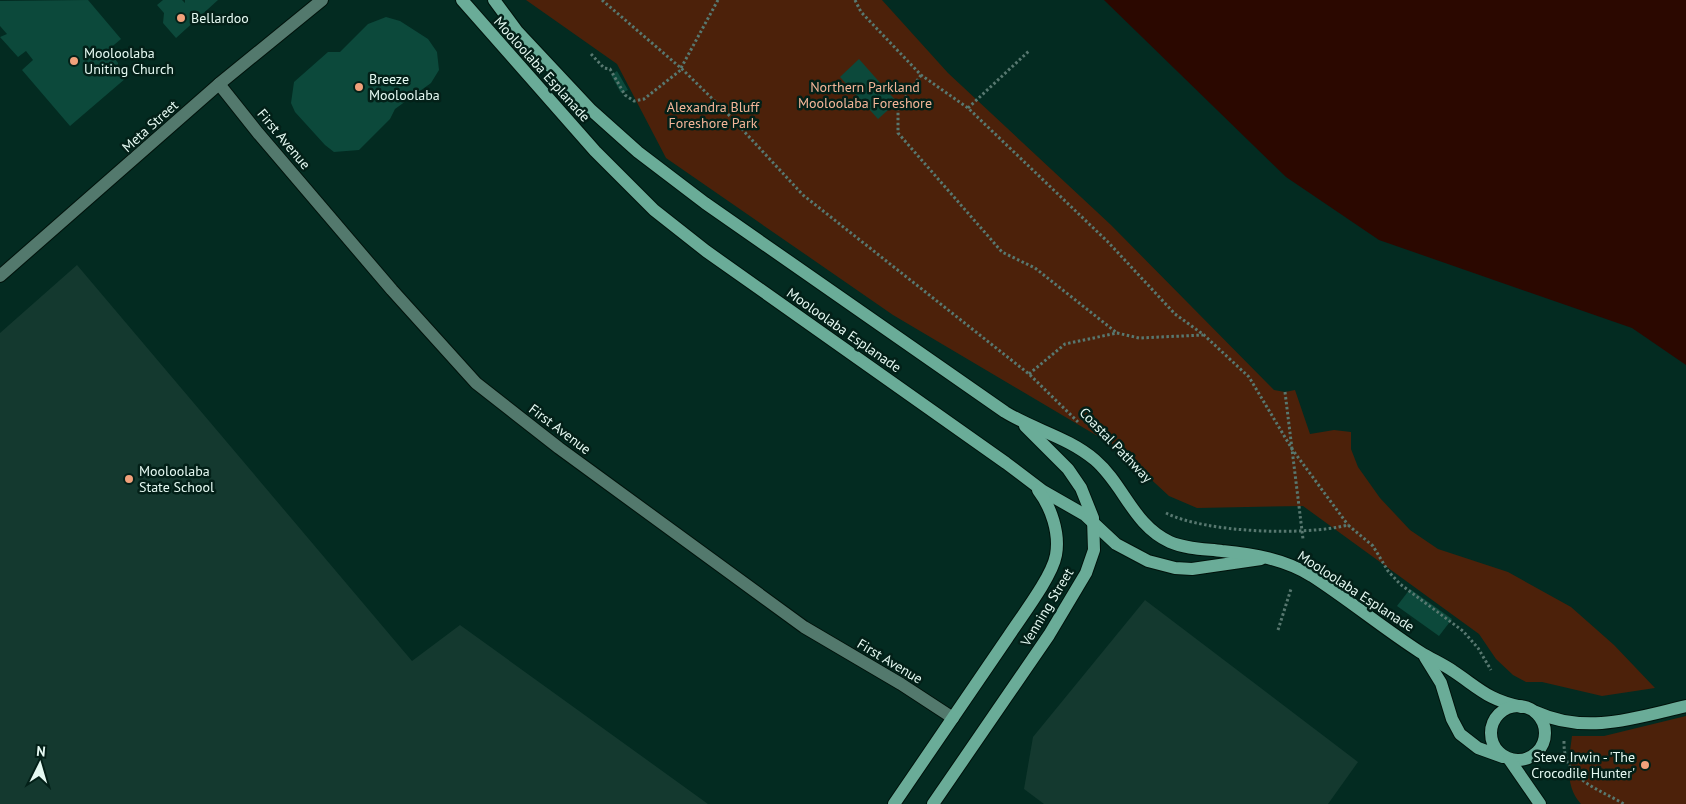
<svg xmlns="http://www.w3.org/2000/svg" width="1686" height="804" viewBox="0 0 1686 804" font-family="'PT Sans',sans-serif">
<style>
.built{fill:#14392f}
.green{fill:#4c210a}
.water{fill:#2b0800}
.building{fill:#0c493b}
.lines{fill:none;stroke-linecap:round;stroke-linejoin:round}
.minor-casing{stroke:#00120b;stroke-width:14}
.major-casing{stroke:#00120b;stroke-width:14}
.path{stroke:#587870;stroke-width:3;stroke-dasharray:2.5 2.5;stroke-linecap:butt}
.minor{stroke:#53796d;stroke-width:12}
.major{stroke:#6aac98;stroke-width:12}
.poi-dot{fill:#f1a17b;stroke:#032018;stroke-width:2}
.labels{text-anchor:middle;dominant-baseline:central;stroke-width:5;stroke-linejoin:round;paint-order:stroke}
.poi-label{font-size:14px;fill:#e5f9f2;stroke:#032018;text-anchor:start}
.street-label{font-size:14px;fill:#e5f9f2;stroke:#032018}
.park-label{font-size:14px;fill:#f3b598;stroke:#032018}
</style>
<rect width="100%" height="100%" fill="#032b21"/>
<!-- built -->
<g class="built">
<polygon points="77,265 412,661 460,625 708,804 0,804 0,333"/>
<polygon points="1145,600 1358,762 1328,804 1044,804 1024,789 1033,737"/>
</g>
<!-- green -->
<g class="green">
<polygon points="526,0 882,0 948,73 1111,225 1274,390 1285,392 1295,390 1310,434 1334,430 1351,432 1351,449 1358,467 1380,498 1410,530 1438,549 1508,572 1571,607 1614,645 1655,688 1602,696 1542,682 1526,682 1513,675 1496,659 1479,634 1303,506 1197,508 1169,496 1116,447 893,315 666,158 617,64"/>
<path d="M1686 716V804H1581C1564 786 1569 759 1572 736H1604Z"/>
</g>
<!-- water -->
<polygon class="water" points="1104,0 1686,0 1686,365 1632,328 1379,240 1286,177"/>
<!-- building -->
<g class="building">
<polygon points="88,0 121,39 108,50 118,63 118,69 126,78 70,126 22,70 33,60 26,51 18,57 0,37 7,34 0,26 0,1"/>
<polygon points="163,0 182,0 185,3 185,0 218,0 176,38 163,23 164,13 157,5"/>
<polygon points="386,17 400,21 428,39 437,52 439,70 431,83 395,109 390,119 359,150 334,152 325,145 295,112 291,103 294,82 328,52 340,52 368,24"/>
<polygon points="859,59 897,102 878,119 840,77"/>
<polygon points="617,71 628,90 621,93 611,75"/>
<polygon points="1410,589 1452,619 1439,636 1397,606"/>
</g>
<g class="lines">
<!-- minor casing -->
<g class="minor-casing">
<g id="minor">
<polyline points="219,84 258,133 392,290 476,383 559,448 804,627 901,684 953,718"/>
<polyline points="0,276 219,84 322,0"/>
</g>
</g>
<!-- major casing -->
<g class="major-casing">
<g id="major">
<polyline points="462,0 595,151 654,210 706,251 1006,463 1043,491 1085,515 1116,544 1148,561 1175,568 1192,569 1261,559"/>
<path d="M494 0 517 31 591 110 638 152 705 203 1005 412C1034 430 1068 437 1095 460 1124 485 1133 525 1170 542 1186 549 1205 549 1222 551 1254 554 1284 559 1312 576 1349 600 1383 628 1420 652 1431 659 1443 664 1453 671 1480 689 1488 700 1522 707"/>
<polyline points="1425,657 1441,683 1452,719 1460,734 1478,748 1503,757"/>
<circle cx="1518" cy="733" r="27"/>
<path d="M1536 712C1586 735 1635 718 1686 706"/>
<polyline points="1509,759 1540,804"/>
<path d="M894 804C932 748 970 693 1008 637 1021 617 1052 577 1056 555 1060 533 1051 507 1038 490"/>
<polyline points="933,804 1049,635 1086,573 1094,550 1093,518 1081,488 1068,469 1025,426"/>
</g>
</g>
<!-- path -->
<g class="path">
<polyline points="602,0 682,69 727,113 803,195 1029,374 1078,422"/>
<polyline points="855,0 861,12 921,75 968,108 1108,242 1175,314 1204,335 1249,377 1292,449 1348,525"/>
<polyline points="591,54 604,68 610,69 625,95 634,101 644,99 682,69"/>
<polyline points="681,68 718,0"/>
<polyline points="921,75 898,108 898,133 1002,252 1035,268 1117,333"/>
<polyline points="968,108 1030,50"/>
<polyline points="1029,374 1065,344 1117,333 1139,338 1203,335"/>
<polyline points="1285,392 1303,539"/>
<path d="M1166 513C1206 533 1305 536 1348 525L1373 546 1388 571 1400 584 1463 631 1478 648 1491 670"/>
<polyline points="1278,630 1291,589"/>
<path d="M1564 741C1563 779 1595 787 1624 804"/>
</g>
<!-- minor -->
<use href="#minor" class="minor"/>
<!-- major -->
<use href="#major" class="major"/>
</g>
<!-- markers -->
<g class="poi-dot">
<circle cx="181" cy="18" r="5"/>
<circle cx="74" cy="61" r="5"/>
<circle cx="359" cy="87" r="5"/>
<circle cx="129" cy="479" r="5"/>
<circle cx="1645" cy="765" r="5"/>
</g>
<g class="labels">
<!-- poi labels -->
<g class="poi-label">
<text x="191" y="18">Bellardoo</text>
<text x="84" y="53">Mooloolaba<tspan x="84" dy="16">Uniting Church</tspan></text>
<text x="369" y="79">Breeze<tspan x="369" dy="16">Mooloolaba</tspan></text>
<text x="139" y="471">Mooloolaba<tspan x="139" dy="16">State School</tspan></text>
<text x="1635" y="757" text-anchor="end">Steve Irwin - 'The<tspan x="1635" dy="16">Crocodile Hunter'</tspan></text>
</g>
<!-- street labels -->
<g class="street-label">
<text transform="translate(542 69) rotate(48)">Mooloolaba Esplanade</text>
<text transform="translate(150 126) rotate(-42)">Meta Street</text>
<text transform="translate(284 139) rotate(50)">First Avenue</text>
<text transform="translate(844 330) rotate(35)">Mooloolaba Esplanade</text>
<text transform="translate(560 429) rotate(37)">First Avenue</text>
<text transform="translate(1116 445) rotate(46)">Coastal Pathway</text>
<text transform="translate(1356 591) rotate(33)">Mooloolaba Esplanade</text>
<text transform="translate(1047 607) rotate(-59)">Venning Street</text>
<text transform="translate(890 661) rotate(31)">First Avenue</text>
</g>
<!-- park labels -->
<g class="park-label">
<text x="865" y="87">Northern Parkland<tspan x="865" dy="16">Mooloolaba Foreshore</tspan></text>
<text x="713" y="107">Alexandra Bluff<tspan x="713" dy="16">Foreshore Park</tspan></text>
</g>
</g>
<!-- north arrow -->
<g transform="translate(40 764) rotate(5)" stroke="#032018" stroke-width="4" paint-order="stroke">
<path d="M0-4L9 19L0 12L-9 19Z" fill="#e5f9f2"/>
<text y="-8" font-size="14" font-weight="bold" text-anchor="middle" fill="#e5f9f2">N</text>
</g>
</svg>
